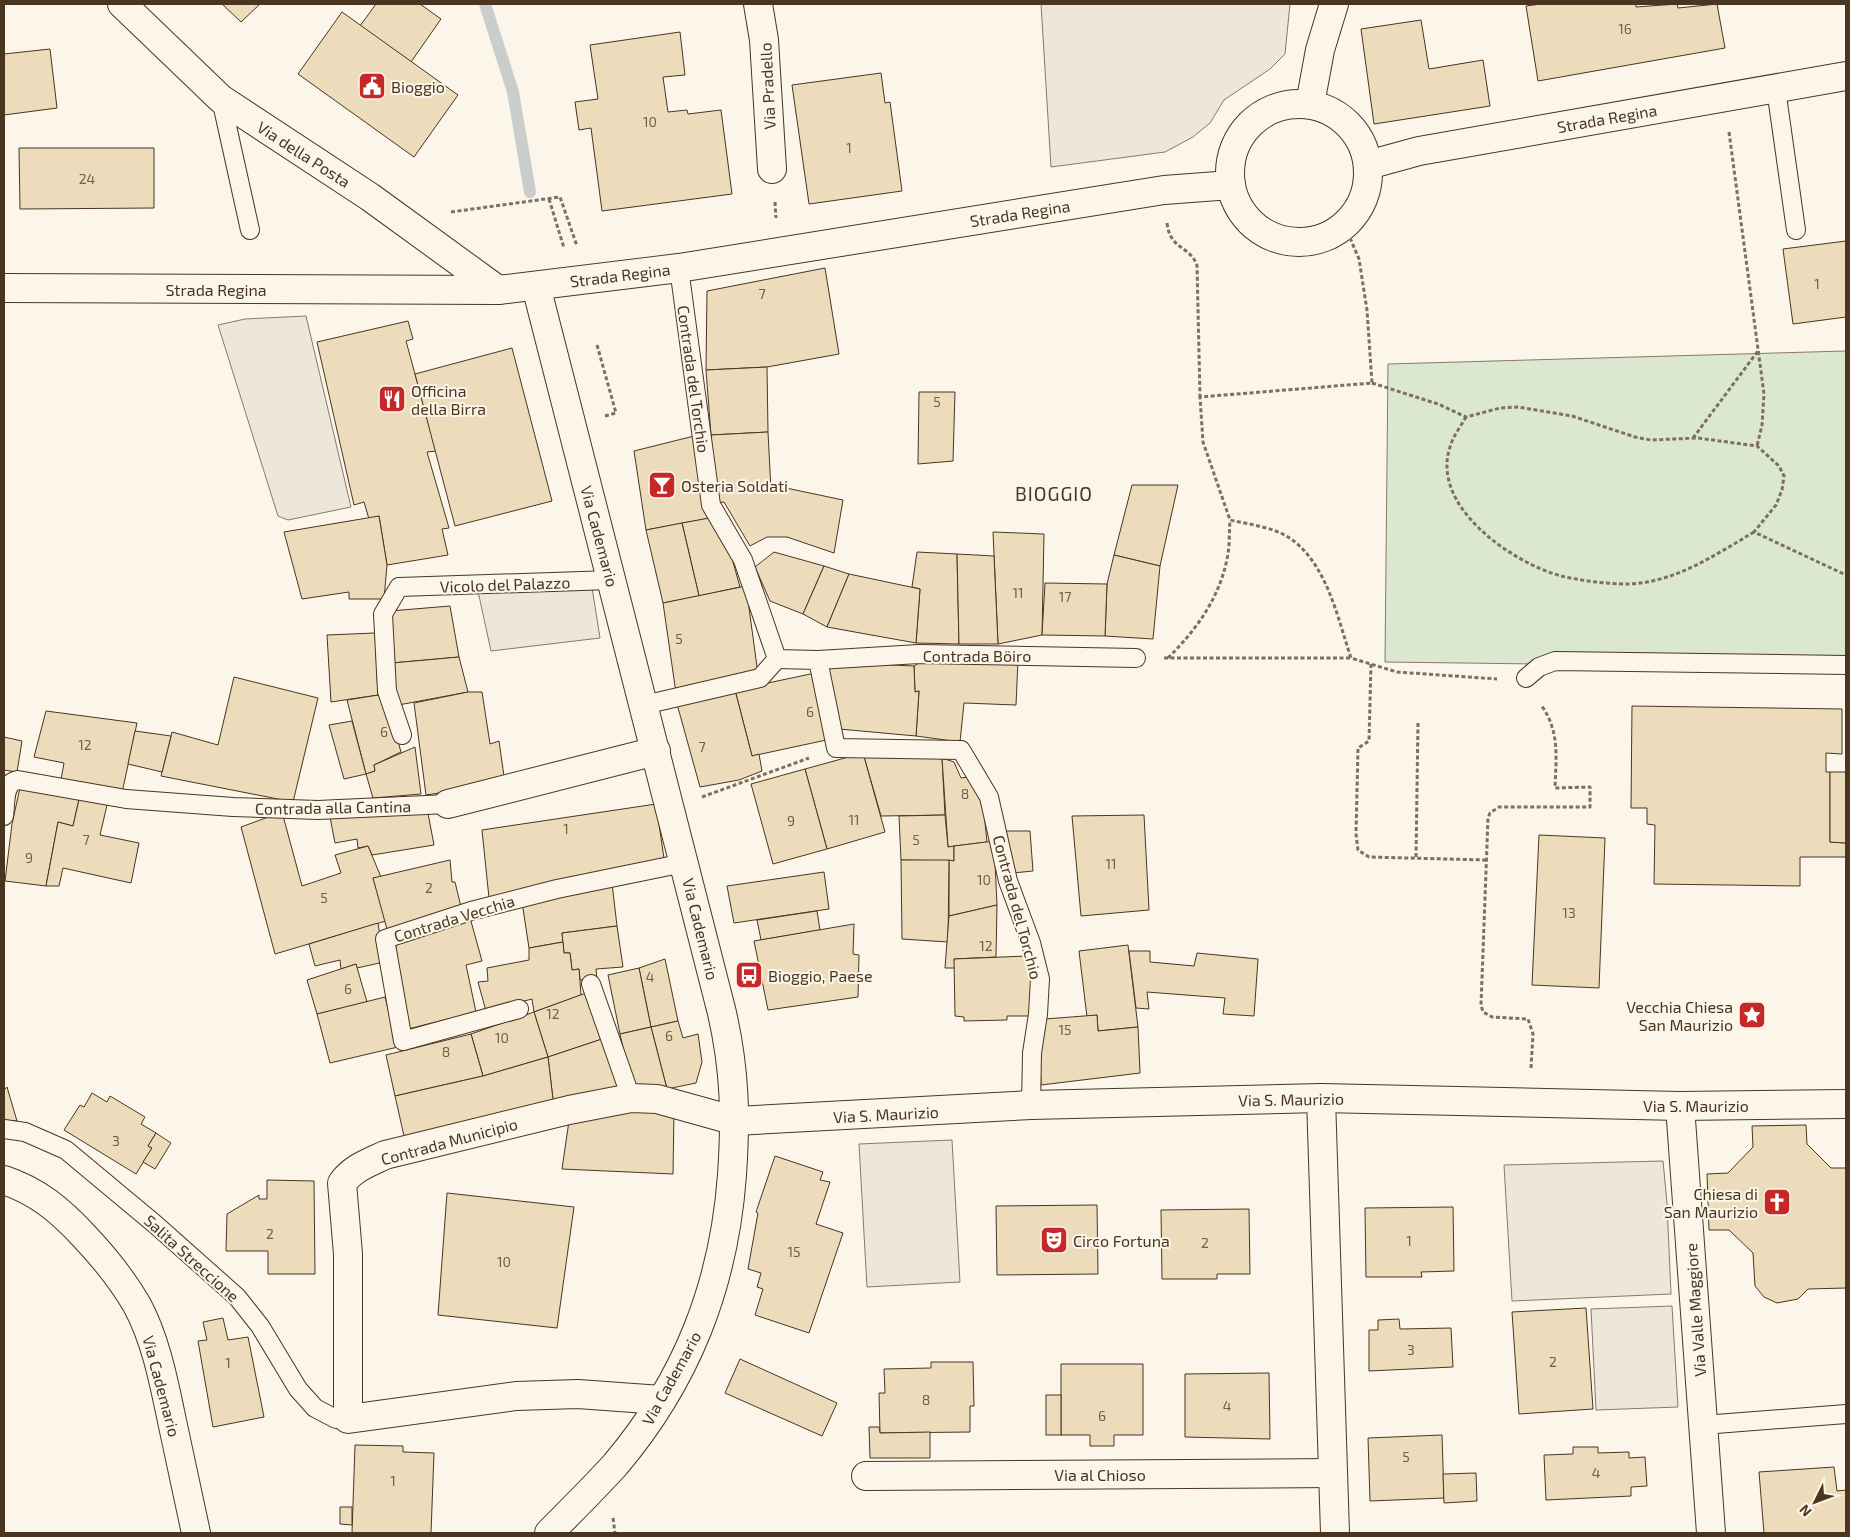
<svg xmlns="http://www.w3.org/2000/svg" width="1850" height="1537" viewBox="0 0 1850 1537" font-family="'Exo 2',sans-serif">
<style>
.green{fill:#dce7d0;stroke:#887966}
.parking{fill:#ede7d9;stroke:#887966}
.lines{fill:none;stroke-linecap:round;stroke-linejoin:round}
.stream{stroke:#c9cecd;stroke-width:12}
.building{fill:#ecdcbc;stroke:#4a3520}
.lane-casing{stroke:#4a3520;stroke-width:20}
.street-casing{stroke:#4a3520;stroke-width:30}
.secondary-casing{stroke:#4a3520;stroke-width:30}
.path{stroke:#7f6f5c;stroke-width:3;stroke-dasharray:4 2.5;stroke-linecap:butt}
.lane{stroke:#fbf6e9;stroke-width:18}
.street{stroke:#fbf6e9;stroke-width:28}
.secondary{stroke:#fbf6e9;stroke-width:28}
.labels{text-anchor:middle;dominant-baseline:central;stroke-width:4;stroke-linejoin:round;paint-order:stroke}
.number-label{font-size:14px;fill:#725f47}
.poi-label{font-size:16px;fill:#4a3520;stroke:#fbf6e9;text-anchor:start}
.street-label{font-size:16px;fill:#4a3520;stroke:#fbf6e9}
.quarter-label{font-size:19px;letter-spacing:1px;fill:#4a3520;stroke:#fbf6e9}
</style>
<rect width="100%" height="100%" fill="#fbf6e9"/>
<!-- green -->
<polygon class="green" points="1846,351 1846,668 1385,662 1388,364"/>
<!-- parking -->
<g class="parking">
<polygon points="1041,4 1290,4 1285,54 1270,69 1224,100 1210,123 1193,137 1165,152 1051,167"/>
<polygon points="306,316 351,507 288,520 278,516 218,325 245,319"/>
<polygon points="590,575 600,638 491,651 476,582"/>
<polygon points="952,1140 960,1282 867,1287 859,1144"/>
<polygon points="1663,1161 1667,1203 1671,1294 1512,1301 1504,1165"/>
<polygon points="1672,1306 1678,1407 1596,1410 1591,1309"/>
</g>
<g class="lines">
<!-- stream -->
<polyline class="stream" points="485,4 513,92 530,192"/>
</g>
<!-- building -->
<g class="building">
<polygon points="222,4 260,4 241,22"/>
<polygon points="376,4 420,4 441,19 411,62 360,26"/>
<polygon points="1541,4 1636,4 1636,7 1677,4 1678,8 1717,4 1725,48 1538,81 1526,6"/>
<polygon points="342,12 458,95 414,157 298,74"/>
<polygon points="1421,20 1429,69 1483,60 1490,106 1374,124 1361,29"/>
<polygon points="680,32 685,75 663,77 668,112 687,110 688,114 721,110 732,194 602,211 591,128 579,130 575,102 598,99 590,45"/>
<polygon points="50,49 57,108 4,115 4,54"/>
<polygon points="881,73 885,103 890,102 902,191 809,204 792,85"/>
<polygon points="19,148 154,148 154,208 20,209"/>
<polygon points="1846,241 1846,317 1793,324 1783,249"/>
<polygon points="825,268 839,354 767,367 706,370 707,291"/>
<polygon points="408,321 413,339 406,341 436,451 427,452 449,528 442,529 448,555 387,565 379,516 369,519 364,502 354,505 317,342"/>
<polygon points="512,348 552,501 455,526 415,374"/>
<polygon points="767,367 768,432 711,435 706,370"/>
<polygon points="919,392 955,392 953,461 918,464"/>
<polygon points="768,432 771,491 786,488 843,500 834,553 787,537 767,537 750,546 724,502 716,503 711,435"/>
<polygon points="694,436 710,518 646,530 634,451"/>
<polygon points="1132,485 1178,485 1160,566 1114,555"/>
<polygon points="379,516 387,565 384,599 349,599 349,592 302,599 284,532"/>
<polygon points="715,517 726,537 740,587 699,596 682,523"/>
<polygon points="682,523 699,596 663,603 646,530"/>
<polygon points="993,532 1044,534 1042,635 998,644"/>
<polygon points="774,552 824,566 803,614 770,601 755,567"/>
<polygon points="917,552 957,554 959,644 916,643 920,589 912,587"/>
<polygon points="957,554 994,556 998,644 959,644"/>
<polygon points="1114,555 1160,566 1153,639 1105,636 1107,584"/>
<polygon points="824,566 849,574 827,627 803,614"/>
<polygon points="849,574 920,589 916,643 827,627"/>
<polygon points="1045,583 1107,584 1105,636 1042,635"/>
<polygon points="746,586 758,674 676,693 663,603"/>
<polygon points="450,606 459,657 392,663 390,611"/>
<polygon points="375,633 378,695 331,702 327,635"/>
<polygon points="459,657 468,692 393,706 392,663"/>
<polygon points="926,659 1018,660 1016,705 964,703 960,742 916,736 919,691 915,692 914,666"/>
<polygon points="827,662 914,666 915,692 919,691 916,736 839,729"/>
<polygon points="815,673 831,739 752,756 735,690"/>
<polygon points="234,677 318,698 293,802 161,776 172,732 218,745"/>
<polygon points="735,690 752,756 759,754 762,771 739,780 700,787 677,704"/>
<polygon points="468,692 482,692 490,744 499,741 505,783 426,795 414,703"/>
<polygon points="385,694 401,752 374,765 375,771 366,774 347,700"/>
<polygon points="1632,706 1842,709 1842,754 1826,753 1826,772 1830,772 1830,842 1846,843 1846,857 1800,857 1800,886 1654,884 1655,825 1647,824 1647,808 1631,808"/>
<polygon points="46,711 137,723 122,793 60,785 64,763 34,757"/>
<polygon points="352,721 366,774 344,779 329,725"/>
<polygon points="135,731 171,736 162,772 128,764"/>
<polygon points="4,737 22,741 17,772 4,770"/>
<polygon points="415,747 421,794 373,798 366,774 375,771 374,765"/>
<polygon points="863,753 942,758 945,815 881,816"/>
<polygon points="863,753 885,832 827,849 805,769"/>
<polygon points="942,758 954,762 961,778 968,777 982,793 987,842 948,847"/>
<polygon points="805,769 827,849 773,864 751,784"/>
<polygon points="1830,772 1846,772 1846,843 1830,842"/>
<polygon points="21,783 80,795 73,826 58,822 46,886 5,881 12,824"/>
<polygon points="80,795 108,801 100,835 139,843 131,883 63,868 59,886 46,886 58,822 73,826"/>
<polygon points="656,804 665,865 489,898 482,830"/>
<polygon points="427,808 434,845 372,855 368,846 358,848 357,839 335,843 330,817"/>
<polygon points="282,812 302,886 341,873 335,855 368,846 381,877 373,878 386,921 275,954 241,827"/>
<polygon points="945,815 948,847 954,846 954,861 901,860 899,816"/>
<polygon points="1144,815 1149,910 1081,916 1072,816"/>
<polygon points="1004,831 1030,831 1033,871 1013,873"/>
<polygon points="1539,835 1605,838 1599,988 1532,985"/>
<polygon points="994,841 997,905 949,916 949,860 954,861 954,846"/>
<polygon points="450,860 452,882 455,882 462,911 388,933 373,878"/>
<polygon points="901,860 949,860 948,942 902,939"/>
<polygon points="824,872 829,909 734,923 727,886"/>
<polygon points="612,883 617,926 562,933 563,942 529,948 522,902"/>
<polygon points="997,905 996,957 954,959 955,968 945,968 949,916"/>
<polygon points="817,911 820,930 761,940 757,920"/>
<polygon points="469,914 482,961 466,965 476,1012 404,1030 395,937"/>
<polygon points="378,923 384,962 357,968 356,964 341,969 340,960 315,966 309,944"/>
<polygon points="854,924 853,954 859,955 858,997 768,1010 754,941"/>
<polygon points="617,926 623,967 596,969 597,979 580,980 579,969 572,970 570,953 564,953 562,933"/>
<polygon points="563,942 564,953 570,953 572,970 579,969 581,995 534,1012 532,999 486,1011 478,982 488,981 487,968 529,960 529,948"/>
<polygon points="1128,945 1138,1027 1098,1031 1097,1015 1087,1017 1079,951"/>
<polygon points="1129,951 1150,951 1150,962 1194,966 1197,953 1258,959 1254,1016 1223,1014 1225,998 1147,992 1149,1009 1136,1008"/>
<polygon points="1027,956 1036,1004 1032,1016 1007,1016 1007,1020 964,1021 964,1017 955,1016 954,959"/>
<polygon points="665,959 678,1021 651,1027 639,968"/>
<polygon points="356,964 367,1002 317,1014 307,980"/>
<polygon points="639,968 651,1027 620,1034 608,975"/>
<polygon points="586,993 602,1039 548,1057 534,1012"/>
<polygon points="385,997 398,1047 330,1063 317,1014"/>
<polygon points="534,1012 548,1057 483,1076 471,1034"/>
<polygon points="1097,1015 1098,1031 1138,1027 1140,1073 1041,1085 1039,1034 1045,1019"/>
<polygon points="678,1021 683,1038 698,1034 702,1062 696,1083 667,1089 651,1027"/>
<polygon points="651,1027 667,1089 632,1088 620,1034"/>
<polygon points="471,1034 483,1076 395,1096 386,1055"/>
<polygon points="602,1039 621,1093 554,1108 548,1057"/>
<polygon points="548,1057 554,1108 404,1136 395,1096 483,1076"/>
<polygon points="7,1087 17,1121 4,1120 4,1090"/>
<polygon points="92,1093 107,1102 110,1096 145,1117 141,1124 156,1133 148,1146 152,1148 136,1174 64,1130 80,1105 84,1107"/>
<polygon points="674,1111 673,1174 562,1169 570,1114"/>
<polygon points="1806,1125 1807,1144 1831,1168 1846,1168 1846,1288 1808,1289 1798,1299 1777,1303 1764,1297 1755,1286 1753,1253 1729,1230 1709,1230 1707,1174 1728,1173 1753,1147 1752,1126"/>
<polygon points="156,1133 171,1143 155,1169 143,1162 152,1148 148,1146"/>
<polygon points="775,1156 823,1172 820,1180 830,1182 816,1224 843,1233 809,1333 755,1315 763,1289 757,1287 761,1273 748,1269 758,1213 756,1212"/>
<polygon points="267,1180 314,1181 315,1274 268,1274 268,1251 226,1251 227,1214 259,1195 259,1199 267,1199"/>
<polygon points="447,1193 574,1207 557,1328 438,1315"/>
<polygon points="1097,1205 1098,1274 997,1275 996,1206"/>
<polygon points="1453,1207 1454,1271 1421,1272 1422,1277 1366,1277 1365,1208"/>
<polygon points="1249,1209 1250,1274 1217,1274 1217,1279 1162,1279 1161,1210"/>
<polygon points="1586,1308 1593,1409 1519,1414 1512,1312"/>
<polygon points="223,1318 228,1340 248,1337 264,1417 213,1427 198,1341 207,1340 203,1322"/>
<polygon points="1399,1319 1400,1329 1451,1328 1453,1367 1369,1371 1369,1330 1378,1330 1378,1320"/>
<polygon points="740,1359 837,1403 822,1436 725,1393"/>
<polygon points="931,1362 973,1362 974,1406 970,1406 970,1432 880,1433 879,1393 885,1393 884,1369 931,1368"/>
<polygon points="1061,1364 1143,1364 1143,1435 1114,1435 1114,1446 1090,1446 1090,1435 1061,1435"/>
<polygon points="1269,1373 1270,1439 1185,1437 1185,1374"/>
<rect x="1046" y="1395" width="15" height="40"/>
<polygon points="869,1427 879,1427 880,1433 930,1432 930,1458 870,1458"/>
<polygon points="1442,1435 1444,1498 1370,1501 1368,1438"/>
<polygon points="355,1445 403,1446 403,1452 434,1453 431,1533 352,1533"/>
<polygon points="1573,1447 1598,1447 1598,1453 1629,1452 1629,1458 1645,1457 1647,1486 1631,1487 1631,1496 1546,1500 1544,1455 1573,1454"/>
<polygon points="1834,1467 1837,1491 1846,1490 1846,1533 1764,1533 1759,1472"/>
<polygon points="1476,1473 1477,1501 1444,1503 1443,1474"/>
<polygon points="340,1507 352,1507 352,1525 340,1524"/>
</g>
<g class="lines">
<!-- lane casing -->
<g class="lane-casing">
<g id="lane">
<polyline points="1776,89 1796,230"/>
<polyline points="221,99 250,230"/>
<polyline points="679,268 711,505 743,560 777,659 818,660 836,748 961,750 989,797 1008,881 1031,943 1040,979 1038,1014 1032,1053 1031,1105"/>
<polyline points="818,660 919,654 1136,658"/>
<polyline points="1526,678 1539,667 1555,661 1846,665"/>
<polyline points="644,705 760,678 777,659"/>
<polyline points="402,735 387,691 383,614 399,587 611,580"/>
<path d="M4 816C6 804 3 782 18 780L126 799 233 807 318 810 448 804"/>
<polyline points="591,984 631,1098"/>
<polyline points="519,1009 403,1041 385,939 471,911 557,889 684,863"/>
<polyline points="4,1129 25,1132 66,1150 156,1225 237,1297 260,1326 298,1389 315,1408 336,1419 348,1419"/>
<polyline points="1703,1425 1846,1414"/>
</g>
</g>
<!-- street casing -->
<g class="street-casing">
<g id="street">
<polyline points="122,4 221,99 370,197 498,290"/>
<polyline points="758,4 764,40 772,169"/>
<polyline points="448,804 656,751"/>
<polyline points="1321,1098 1335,1533"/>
<polyline points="1680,1106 1711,1533"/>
<path d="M661 1400 578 1394 516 1396 348 1419V1254L342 1183C353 1168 368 1163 385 1155L569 1110 631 1098 657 1099 736 1121"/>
<polyline points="866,1476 1333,1473"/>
</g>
</g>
<!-- secondary casing -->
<g class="secondary-casing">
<g id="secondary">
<circle cx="1299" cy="173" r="69"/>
<polyline points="1310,104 1320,50 1334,4"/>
<polyline points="1368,165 1419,151 1846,76"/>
<path d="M536 286 722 1013C735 1071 736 1116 732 1175 724 1285 687 1380 615 1465 594 1488 571 1511 549 1533"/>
<polyline points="4,288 498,290 679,268 1164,190 1231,185"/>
<polyline points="736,1121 1031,1105 1321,1098 1680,1106 1846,1104"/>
<path d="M4 1180C37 1191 60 1210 84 1236 103 1256 123 1281 137 1305 156 1340 164 1383 172 1421 180 1459 188 1496 196 1533"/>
</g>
</g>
<!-- path -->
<g class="path">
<polyline points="1729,132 1764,394 1762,425 1757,446"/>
<polyline points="549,199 564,248"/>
<polyline points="775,202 776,218"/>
<polyline points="451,212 560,197 577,246"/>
<path d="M1167 223C1170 250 1189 245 1197 265L1200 397"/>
<path d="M1345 226 1359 259 1367 310 1372 383 1200 397 1203 442 1230 520C1251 525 1277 527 1295 542 1328 569 1338 619 1351 658L1397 672 1497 679"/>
<polyline points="597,345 616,413 605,416"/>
<polyline points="1372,383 1438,404 1466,417 1500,408 1518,407 1572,416 1635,437 1651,440 1698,438 1757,446 1779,466 1784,476 1782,490 1776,505 1754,532 1846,575"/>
<path d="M1466 417C1461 426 1453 436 1450 447 1430 507 1513 563 1561 576 1583 581 1607 584 1629 584 1676 582 1715 555 1754 532"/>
<polyline points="1693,438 1758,351"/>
<polyline points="1164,658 1351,658"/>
<path d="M1168 658C1196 630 1219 599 1227 559 1230 546 1229 533 1230 520"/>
<polyline points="1371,664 1369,741 1358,748 1356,834 1358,850 1369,857 1487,860"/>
<polyline points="702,797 809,758"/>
<polyline points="1416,857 1418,723"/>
<path d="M1531 1068 1533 1034 1528 1019 1492 1017 1483 1012 1481 1005 1488 818 1490 813 1499 807H1590V787L1555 788C1556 757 1560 731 1541 705"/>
<polyline points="613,1518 615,1533"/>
</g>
<!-- lane -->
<use href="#lane" class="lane"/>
<!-- street -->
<use href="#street" class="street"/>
<!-- secondary -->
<use href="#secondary" class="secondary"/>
</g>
<!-- icons -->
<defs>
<g id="civic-square" transform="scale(1.4375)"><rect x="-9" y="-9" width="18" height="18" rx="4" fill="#c62828" stroke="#fbf6e9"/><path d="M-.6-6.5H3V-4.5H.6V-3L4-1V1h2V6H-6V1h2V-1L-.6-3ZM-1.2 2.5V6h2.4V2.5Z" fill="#fff"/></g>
<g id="restaurant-square" transform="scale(1.4375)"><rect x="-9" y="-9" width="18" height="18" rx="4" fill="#c62828" stroke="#fbf6e9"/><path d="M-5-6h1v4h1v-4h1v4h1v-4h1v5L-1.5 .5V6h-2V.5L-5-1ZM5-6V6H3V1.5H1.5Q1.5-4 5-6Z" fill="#fff"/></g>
<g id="bar-square" transform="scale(1.4375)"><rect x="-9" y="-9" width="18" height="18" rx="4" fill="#c62828" stroke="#fbf6e9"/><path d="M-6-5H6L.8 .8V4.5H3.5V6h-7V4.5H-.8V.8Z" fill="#fff"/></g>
<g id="bus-square" transform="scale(1.4375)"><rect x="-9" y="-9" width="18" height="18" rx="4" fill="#c62828" stroke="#fbf6e9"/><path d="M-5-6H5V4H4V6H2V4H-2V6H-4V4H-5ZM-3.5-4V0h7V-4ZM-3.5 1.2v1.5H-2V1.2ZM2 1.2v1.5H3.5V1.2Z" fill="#fff"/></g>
<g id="sight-square" transform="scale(1.4375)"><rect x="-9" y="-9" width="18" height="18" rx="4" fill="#c62828" stroke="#fbf6e9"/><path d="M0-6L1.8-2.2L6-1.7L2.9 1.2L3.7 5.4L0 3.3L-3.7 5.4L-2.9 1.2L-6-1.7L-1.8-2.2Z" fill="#fff"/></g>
<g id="church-square" transform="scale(1.4375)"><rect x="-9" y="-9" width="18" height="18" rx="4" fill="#c62828" stroke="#fbf6e9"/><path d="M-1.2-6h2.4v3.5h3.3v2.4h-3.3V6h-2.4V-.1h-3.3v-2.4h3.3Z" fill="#fff"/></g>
<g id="theatre-square" transform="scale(1.4375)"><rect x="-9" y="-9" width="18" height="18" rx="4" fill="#c62828" stroke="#fbf6e9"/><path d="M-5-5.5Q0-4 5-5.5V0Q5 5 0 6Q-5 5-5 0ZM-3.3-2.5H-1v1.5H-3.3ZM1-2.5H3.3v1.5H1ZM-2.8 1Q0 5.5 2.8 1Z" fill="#fff"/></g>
</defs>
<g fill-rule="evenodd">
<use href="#civic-square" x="372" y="86"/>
<use href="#restaurant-square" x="392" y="399"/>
<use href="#bar-square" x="662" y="485"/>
<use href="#bus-square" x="749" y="975"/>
<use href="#sight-square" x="1752" y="1015"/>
<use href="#church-square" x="1777" y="1202"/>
<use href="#theatre-square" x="1054" y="1240"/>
</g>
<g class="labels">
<!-- number labels -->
<g class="number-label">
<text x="1625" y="28">16</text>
<text x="650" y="121">10</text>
<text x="849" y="147">1</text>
<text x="87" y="178">24</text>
<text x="1817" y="283">1</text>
<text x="762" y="293">7</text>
<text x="937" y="401">5</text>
<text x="1018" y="592">11</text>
<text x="1065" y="596">17</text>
<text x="679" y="638">5</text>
<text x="810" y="711">6</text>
<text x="384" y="731">6</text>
<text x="85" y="744">12</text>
<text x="702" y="746">7</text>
<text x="965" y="793">8</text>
<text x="854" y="819">11</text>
<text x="791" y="820">9</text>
<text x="566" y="828">1</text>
<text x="86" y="839">7</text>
<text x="916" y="839">5</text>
<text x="29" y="857">9</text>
<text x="1111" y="863">11</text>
<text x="984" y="879">10</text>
<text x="429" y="887">2</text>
<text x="324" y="897">5</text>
<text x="1569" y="912">13</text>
<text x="986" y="945">12</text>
<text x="650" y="976">4</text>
<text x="348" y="988">6</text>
<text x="553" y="1013">12</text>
<text x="1065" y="1029">15</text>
<text x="669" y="1035">6</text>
<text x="502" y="1037">10</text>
<text x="446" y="1051">8</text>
<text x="116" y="1140">3</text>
<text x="270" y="1233">2</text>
<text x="1409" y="1240">1</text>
<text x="1205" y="1242">2</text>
<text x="794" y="1251">15</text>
<text x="504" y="1261">10</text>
<text x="1411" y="1349">3</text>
<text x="1553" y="1361">2</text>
<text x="228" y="1362">1</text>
<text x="926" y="1399">8</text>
<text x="1227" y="1405">4</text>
<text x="1102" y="1415">6</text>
<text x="1406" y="1456">5</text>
<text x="1596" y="1472">4</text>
<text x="393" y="1480">1</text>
</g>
<!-- poi labels -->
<g class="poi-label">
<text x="391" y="86">Bioggio</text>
<text x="411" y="390">Officina<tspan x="411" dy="18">della Birra</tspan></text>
<text x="681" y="485">Osteria Soldati</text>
<text x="768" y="975">Bioggio, Paese</text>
<text x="1733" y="1006" text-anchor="end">Vecchia Chiesa<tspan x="1733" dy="18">San Maurizio</tspan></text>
<text x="1758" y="1193" text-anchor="end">Chiesa di<tspan x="1758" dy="18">San Maurizio</tspan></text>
<text x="1073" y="1240">Circo Fortuna</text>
</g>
<!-- street labels -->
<g class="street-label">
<text transform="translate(767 86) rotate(-93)">Via Pradello</text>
<text transform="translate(1607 118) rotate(-10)">Strada Regina</text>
<text transform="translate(304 154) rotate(33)">Via della Posta</text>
<text transform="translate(1020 213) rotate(-9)">Strada Regina</text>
<text transform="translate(620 275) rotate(-7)">Strada Regina</text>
<text x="216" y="289">Strada Regina</text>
<text transform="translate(694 379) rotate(82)">Contrada del Torchio</text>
<text transform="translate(600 536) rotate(75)">Via Cademario</text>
<text transform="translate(505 584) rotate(-2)">Vicolo del Palazzo</text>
<text x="977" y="655">Contrada Böiro</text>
<text transform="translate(333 807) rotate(-1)">Contrada alla Cantina</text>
<text transform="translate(1018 907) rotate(75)">Contrada del Torchio</text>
<text transform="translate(454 918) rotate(-17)">Contrada Vecchia</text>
<text transform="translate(701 929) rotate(76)">Via Cademario</text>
<text transform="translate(1291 1099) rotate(-1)">Via S. Maurizio</text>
<text x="1696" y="1105">Via S. Maurizio</text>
<text transform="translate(886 1114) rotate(-3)">Via S. Maurizio</text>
<text transform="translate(449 1141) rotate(-15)">Contrada Municipio</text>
<text transform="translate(192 1258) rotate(42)">Salita Streccione</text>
<text transform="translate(1695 1310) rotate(-94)">Via Valle Maggiore</text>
<text transform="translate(671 1378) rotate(-61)">Via Cademario</text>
<text transform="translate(162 1386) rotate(75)">Via Cademario</text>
<text x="1100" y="1474">Via al Chioso</text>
</g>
<!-- quarter labels -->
<g class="quarter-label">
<text x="1054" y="493">BIOGGIO</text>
</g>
</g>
<!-- border -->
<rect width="1850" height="1537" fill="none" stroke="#4a3520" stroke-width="10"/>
<!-- north arrow -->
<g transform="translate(1815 1502) rotate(228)" stroke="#fbf6e9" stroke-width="4" paint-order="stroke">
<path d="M0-4L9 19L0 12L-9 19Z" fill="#4a3520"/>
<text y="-8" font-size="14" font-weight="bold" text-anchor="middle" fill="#4a3520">N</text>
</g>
</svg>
